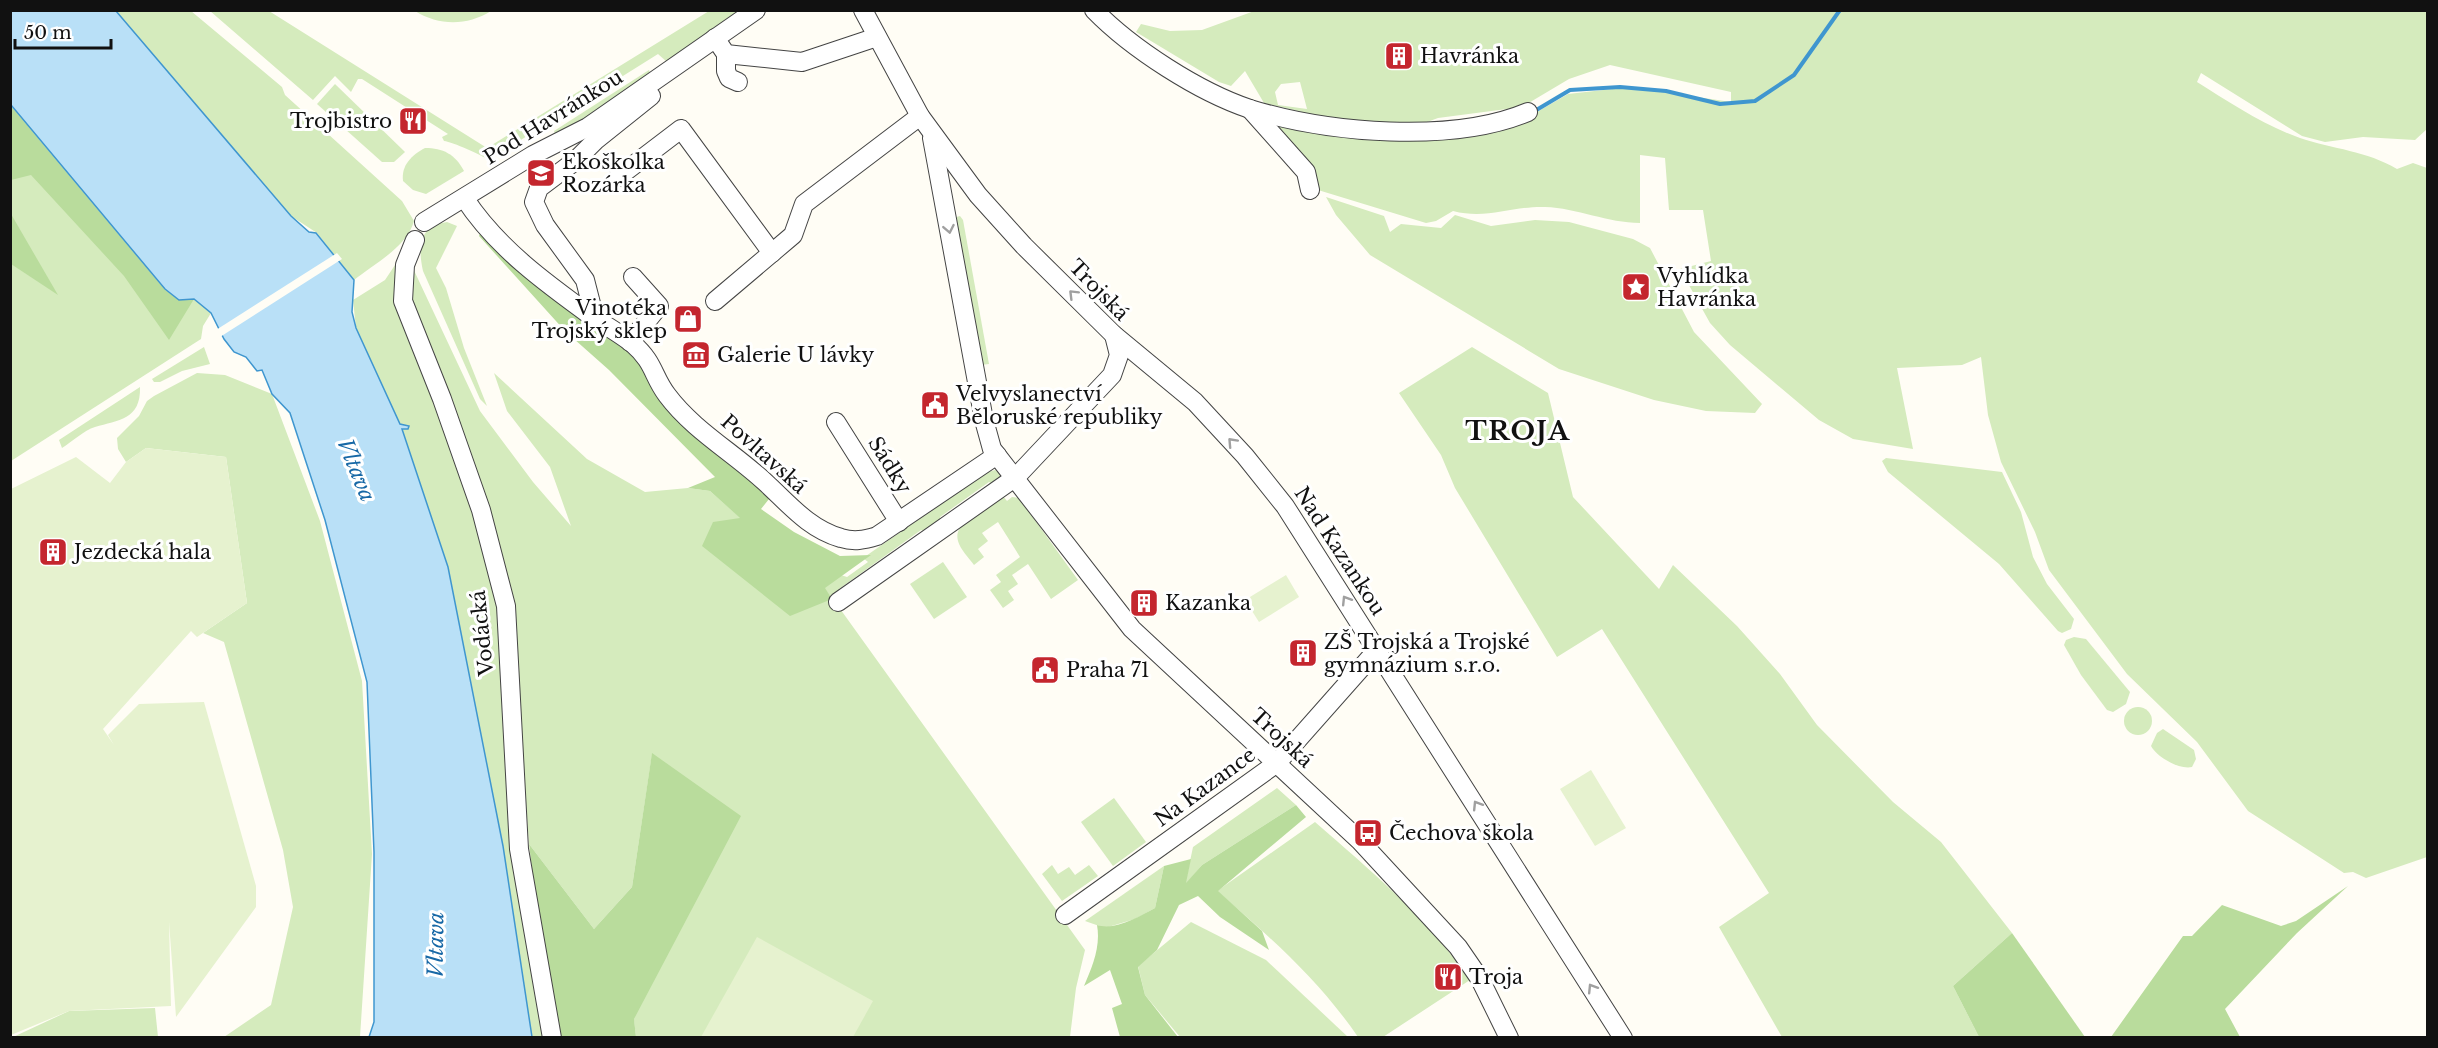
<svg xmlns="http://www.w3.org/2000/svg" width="2438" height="1048" viewBox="0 0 2438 1048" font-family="'Libre Baskerville',serif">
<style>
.green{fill:#d5ebbd;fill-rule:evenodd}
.forest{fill:#b9dc9c}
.pitch{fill:#e6f2cf}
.water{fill:#b9e0f7;stroke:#3f96cf;stroke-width:1.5}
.pier{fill:#fffdf5}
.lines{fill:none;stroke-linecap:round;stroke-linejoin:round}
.stream{stroke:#3f96cf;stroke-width:4}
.minor-casing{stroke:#444;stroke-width:20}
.minor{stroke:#fff;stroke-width:18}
.oneway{stroke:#a0a0a0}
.labels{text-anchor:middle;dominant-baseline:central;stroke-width:6;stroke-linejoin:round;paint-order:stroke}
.poi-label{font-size:20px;fill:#111;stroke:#fff;text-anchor:start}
.street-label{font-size:20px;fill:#111;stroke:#fff}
.water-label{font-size:21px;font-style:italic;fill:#1768a6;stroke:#fff}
.district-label{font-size:26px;font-weight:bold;letter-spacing:1.5px;fill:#111;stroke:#fff}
</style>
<rect width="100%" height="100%" fill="#fffdf5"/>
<!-- green -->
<g class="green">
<path d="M1257 10 2427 11V129L2415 140 2363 137 2325 142 2302 136 2201 73 2197 82C2229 102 2263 125 2300 138 2333 149 2367 151 2397 169L2413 163 2427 168V857L2366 878 2353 872 2344 873 2248 811 2197 742 2127 674 2049 570 2035 532 2001 462 1988 415 1981 357 1962 365 1897 368 1913 449 1853 439 1819 420 1730 345 1710 323 1680 269 1711 261 1703 210H1669L1665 158 1640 155V223C1608 223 1577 208 1545 207 1511 206 1487 220 1453 211L1436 221 1426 223 1318 190 1272 122 1348 138 1443 135 1516 124 1568 94 1630 87 1731 102V92L1610 65 1569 79 1522 107 1438 118 1416 126 1332 119 1264 103 1245 71 1231 86 1219 82 1136 32 1141 24 1170 31 1202 30ZM1300 82 1307 109 1278 105 1275 92 1281 84Z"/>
<path d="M116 11H191L282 87 285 95 402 201 414 221C407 247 374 264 354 280L317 233 291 216Z"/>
<path d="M210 11H269L487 148 709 11H745L667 62 658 54 489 160C481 155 453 142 444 141L442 137 448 134 362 79H358L351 92 335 76 313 100Z"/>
<path d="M415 11H491C467 26 439 26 415 11Z"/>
<polygon points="649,70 651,75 606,108 555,134 554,131"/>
<polygon points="335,84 405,152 394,162 382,162 317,104"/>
<polygon points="10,105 194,299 211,313 203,326 201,339 11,461"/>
<path d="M425 148C443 148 455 154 464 171L426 194 413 190 403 181C401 165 412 155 425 148Z"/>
<polygon points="1326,197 1384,216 1390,232 1401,224 1441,228 1455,215 1491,226 1535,220 1569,222 1633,239 1650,248 1694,332 1762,404 1755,413 1706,411 1654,400 1559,369 1370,255 1336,215"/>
<polygon points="960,216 963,220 989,364 981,365 953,218"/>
<path d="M447 222 457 226 436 268 446 288 464 348 487 406 480 399 423 271C418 248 418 226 447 222Z"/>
<polygon points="402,262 399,285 506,606 519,849 547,1037 532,1037 503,846 448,567 402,429 409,427 400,424 356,328 353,300 385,280 395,265"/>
<polygon points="411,264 480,411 533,482 571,526 550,467 507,411 494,373 587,459 645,492 688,488 710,491 832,599 824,588 841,575 847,577 868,562 863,558 985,473 995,470 1001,472 1002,476 994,485 989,482 940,517 941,522 926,532 921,530 839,589 840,594 833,599 1085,950 1076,988 1070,1037 636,1037 634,1020 652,754 632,887 594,929 529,844 512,610 412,309"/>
<polygon points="204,347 210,364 182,371 160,382 154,382 152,379"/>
<polygon points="1472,347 1548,393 1573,497 1659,589 1673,565 1737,626 1780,674 1817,725 1893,802 1941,842 2012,933 1953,986 1979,1037 1782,1037 1719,927 1769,893 1602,629 1557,657 1455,488 1441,455 1399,393"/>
<polygon points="197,373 225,375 272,394 320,521 362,681 372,854 360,1037 224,1037 271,1005 293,907 283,850 224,642 203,633 247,603 226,457 146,448 126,462 118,449 117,438 139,416 147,401 154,396"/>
<path d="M140 387C141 420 118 420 95 427 84 430 72 442 62 448L59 440Z"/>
<polygon points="1886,458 2002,472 2021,512 2033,557 2047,584 2074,619 2071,629 2062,633 2058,631 1999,564 1888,472 1882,461"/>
<path d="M1003 496 1007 501 1012 497 1019 498 1078 580 1051 599 1028 564 1012 575 1018 584 1008 591 1014 600 1003 608 990 590 1001 582 996 575 1020 557 998 522 982 533 988 541 978 549 984 557 974 565C969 558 960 549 958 541 952 521 990 505 1003 496Z"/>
<polygon points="943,562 967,597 934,619 910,584"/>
<polygon points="2074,637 2086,639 2130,692 2126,704 2113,712 2107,710 2081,675 2064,645 2066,640"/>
<circle cx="2138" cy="721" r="14"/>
<path d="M2163 729 2194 750 2196 759 2192 767C2179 770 2157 757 2151 746L2157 733Z"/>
<polygon points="1277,788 1296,805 1202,865 1185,885 1193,847"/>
<polygon points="1114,798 1146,842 1113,866 1081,822"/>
<path d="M1315 822C1370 870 1429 919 1470 980L1383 1037H1358C1319 980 1269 936 1217 891Z"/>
<polygon points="1052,865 1058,874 1069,867 1075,875 1089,865 1098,876 1062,901 1042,874"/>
<polygon points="1164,866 1155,908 1135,919 1105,928 1085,921"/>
<polygon points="1191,922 1266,960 1348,1037 1180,1037 1145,995 1138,966"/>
<polygon points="155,1008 158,1037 11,1038 69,1011"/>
</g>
<!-- forest -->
<g class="forest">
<polygon points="10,105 165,290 179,300 194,299 169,340 124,276 31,175 11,180"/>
<polygon points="11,214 58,295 11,264"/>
<polygon points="482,228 629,348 773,494 761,509 794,532 840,556 871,555 825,588 832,599 790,616 702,546 713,522 740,518 710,491 688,488 715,477 609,370 565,331 479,236"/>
<polygon points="652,753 741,816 634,1019 636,1037 558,1037 544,970 529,844 594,929 632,887"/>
<path d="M1296 805 1306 817 1218 891 1262 931 1269 950 1220 917 1198 896 1179 905 1157 950 1138 967 1145 995 1178 1037H1120L1112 1008 1122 1004 1110 970 1084 986C1092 967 1101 947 1097 925 1115 931 1138 917 1155 908L1164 866 1191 859 1186 883 1202 865Z"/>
<polygon points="2348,886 2297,933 2225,1009 2240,1037 2111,1037 2183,936 2192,936 2222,905 2281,926 2296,921"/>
<polygon points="2012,933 2085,1037 1979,1037 1953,986"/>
</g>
<!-- pitch -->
<g class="pitch">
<polygon points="146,448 226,457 247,603 197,637 191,631 103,729 114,745 108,735 139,704 204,702 256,886 256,907 176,1017 169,922 171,1006 69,1011 11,1035 11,489 76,457 110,483 126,462"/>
<polygon points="1286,575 1299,597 1259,622 1245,600"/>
<polygon points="1591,770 1626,828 1595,846 1560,789"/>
<polygon points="757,937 873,1001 853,1037 701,1037"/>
</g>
<!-- water -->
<polygon class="water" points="10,11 116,11 291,216 309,232 316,233 354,280 352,312 356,328 400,424 409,426 408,429 402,429 448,567 503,846 532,1037 369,1037 374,1022 374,852 367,682 325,520 290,413 272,394 262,370 257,371 246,357 234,352 224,339 211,313 194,299 179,300 165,289 11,105"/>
<!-- pier -->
<polygon class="pier" points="337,253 342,259 220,337 216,330"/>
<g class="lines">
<!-- stream -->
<polyline class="stream" points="1533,112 1570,90 1620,87 1666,91 1720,104 1755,101 1794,75 1840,10"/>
<!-- minor casing -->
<g class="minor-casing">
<g id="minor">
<polyline points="863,10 920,116 978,195 1024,246 1114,335 1195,402 1245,456 1285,506 1623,1038"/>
<path d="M1094 10C1132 49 1199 92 1250 109 1328 133 1452 144 1528 112"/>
<polyline points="715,38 726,54 802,62 877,37"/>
<polyline points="726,54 726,71 729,78 738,82"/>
<polyline points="1250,109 1306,172 1310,190"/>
<polyline points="932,138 984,420 992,449 1132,629 1360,841 1458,947 1480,979 1509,1038"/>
<polyline points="618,177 681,129 772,253"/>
<path d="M465 199C497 248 547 284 594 318 607 326 620 334 632 343 655 363 652 375 667 395 693 430 734 453 765 482 789 504 809 529 841 538 854 542 864 540 877 536L997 455"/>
<polyline points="424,222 533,155 588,127 756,10"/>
<polyline points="415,240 405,265 403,301 442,399 481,510 506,606 519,849 552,1038"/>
<polyline points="715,301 793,235 804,204 920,116"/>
<polyline points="595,319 585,280 545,225 534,202 539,188 575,161 596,140 651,96"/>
<polyline points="630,342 659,306 633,277"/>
<polyline points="836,422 899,522"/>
<polyline points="838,602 1016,477 1112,375 1119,355 1114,335"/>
<polyline points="1065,915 1277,763 1377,650"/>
</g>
</g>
<!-- minor -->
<use href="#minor" class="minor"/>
</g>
<!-- one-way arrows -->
<defs><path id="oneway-chevron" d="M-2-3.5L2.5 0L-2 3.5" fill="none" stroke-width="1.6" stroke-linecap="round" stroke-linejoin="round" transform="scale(1.5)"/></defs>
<g class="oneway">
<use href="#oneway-chevron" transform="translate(949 229) rotate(79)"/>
<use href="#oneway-chevron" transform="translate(1073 294) rotate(-135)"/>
<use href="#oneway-chevron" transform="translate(1232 442) rotate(-133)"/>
<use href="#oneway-chevron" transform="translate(1346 600) rotate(-122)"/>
<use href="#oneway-chevron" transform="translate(1477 805) rotate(-122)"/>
<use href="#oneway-chevron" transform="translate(1592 988) rotate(-122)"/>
</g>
<!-- icons -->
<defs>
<g id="building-square" transform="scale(1.5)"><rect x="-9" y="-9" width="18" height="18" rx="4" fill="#c4262e" stroke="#fff"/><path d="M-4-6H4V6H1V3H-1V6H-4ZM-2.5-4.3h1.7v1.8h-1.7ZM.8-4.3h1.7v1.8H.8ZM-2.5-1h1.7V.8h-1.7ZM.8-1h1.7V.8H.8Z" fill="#fff"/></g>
<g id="restaurant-square" transform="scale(1.5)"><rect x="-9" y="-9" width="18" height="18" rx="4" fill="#c4262e" stroke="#fff"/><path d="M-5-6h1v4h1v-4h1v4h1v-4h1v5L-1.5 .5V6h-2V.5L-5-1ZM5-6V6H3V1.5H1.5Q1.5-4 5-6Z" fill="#fff"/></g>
<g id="school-square" transform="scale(1.5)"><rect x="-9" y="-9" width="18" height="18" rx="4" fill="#c4262e" stroke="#fff"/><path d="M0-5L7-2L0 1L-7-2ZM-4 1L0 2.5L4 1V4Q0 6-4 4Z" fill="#fff"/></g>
<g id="sight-square" transform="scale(1.5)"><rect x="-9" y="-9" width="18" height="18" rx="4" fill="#c4262e" stroke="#fff"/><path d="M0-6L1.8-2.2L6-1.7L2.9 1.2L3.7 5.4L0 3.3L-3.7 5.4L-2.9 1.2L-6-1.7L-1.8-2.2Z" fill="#fff"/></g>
<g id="shop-square" transform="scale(1.5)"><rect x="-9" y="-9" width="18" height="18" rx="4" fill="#c4262e" stroke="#fff"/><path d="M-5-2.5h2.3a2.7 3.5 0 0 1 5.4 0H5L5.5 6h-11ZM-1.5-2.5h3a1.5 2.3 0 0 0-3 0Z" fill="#fff"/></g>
<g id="museum-square" transform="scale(1.5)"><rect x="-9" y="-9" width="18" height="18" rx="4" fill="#c4262e" stroke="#fff"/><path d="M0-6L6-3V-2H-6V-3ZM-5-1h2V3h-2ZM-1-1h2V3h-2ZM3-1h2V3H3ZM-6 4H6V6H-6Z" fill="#fff"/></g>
<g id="civic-square" transform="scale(1.5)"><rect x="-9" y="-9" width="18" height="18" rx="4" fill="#c4262e" stroke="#fff"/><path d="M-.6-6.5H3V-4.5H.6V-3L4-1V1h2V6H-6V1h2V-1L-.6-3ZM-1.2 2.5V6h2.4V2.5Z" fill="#fff"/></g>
<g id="bus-square" transform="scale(1.5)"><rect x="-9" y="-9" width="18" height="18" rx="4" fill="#c4262e" stroke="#fff"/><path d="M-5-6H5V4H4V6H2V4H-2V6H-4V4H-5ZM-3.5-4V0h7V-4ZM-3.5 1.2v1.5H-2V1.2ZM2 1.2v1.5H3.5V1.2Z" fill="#fff"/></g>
</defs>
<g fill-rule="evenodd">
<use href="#building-square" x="1399" y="56"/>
<use href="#restaurant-square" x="413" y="121"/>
<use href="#school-square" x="541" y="173"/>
<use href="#sight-square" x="1636" y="287"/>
<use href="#shop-square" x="688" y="319"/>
<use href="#museum-square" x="696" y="355"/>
<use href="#civic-square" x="935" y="405"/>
<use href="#building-square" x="53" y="552"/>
<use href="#building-square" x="1144" y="603"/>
<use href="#building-square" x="1303" y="653"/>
<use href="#civic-square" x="1045" y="670"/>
<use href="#bus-square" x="1368" y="833"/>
<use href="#restaurant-square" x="1448" y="977"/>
</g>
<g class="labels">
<!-- poi labels -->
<g class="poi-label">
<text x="1420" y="56">Havránka</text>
<text x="392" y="121" text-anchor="end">Trojbistro</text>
<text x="562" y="162">Ekoškolka<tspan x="562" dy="23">Rozárka</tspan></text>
<text x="1657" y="276">Vyhlídka<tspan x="1657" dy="23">Havránka</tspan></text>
<text x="667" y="308" text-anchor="end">Vinotéka<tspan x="667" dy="23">Trojský sklep</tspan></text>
<text x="717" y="355">Galerie U lávky</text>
<text x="956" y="394">Velvyslanectví<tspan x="956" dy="23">Běloruské republiky</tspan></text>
<text x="74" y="552">Jezdecká hala</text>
<text x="1165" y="603">Kazanka</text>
<text x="1324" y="642">ZŠ Trojská a Trojské<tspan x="1324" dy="23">gymnázium s.r.o.</tspan></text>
<text x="1066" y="670">Praha 71</text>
<text x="1389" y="833">Čechova škola</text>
<text x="1469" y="977">Troja</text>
</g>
<!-- street labels -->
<g class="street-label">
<text transform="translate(553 117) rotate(-32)">Pod Havránkou</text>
<text transform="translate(1099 290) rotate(46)">Trojská</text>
<text transform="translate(764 454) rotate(42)">Povltavská</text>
<text transform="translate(890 465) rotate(58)">Sádky</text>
<text transform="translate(1340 551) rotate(57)">Nad Kazankou</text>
<text transform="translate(482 633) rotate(-96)">Vodácká</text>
<text transform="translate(1282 738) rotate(43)">Trojská</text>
<text transform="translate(1205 787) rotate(-36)">Na Kazance</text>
</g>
<!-- water labels -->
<g class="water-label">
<text transform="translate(356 470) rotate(68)">Vltava</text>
<text transform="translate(436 945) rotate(-89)">Vltava</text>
</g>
<!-- district labels -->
<g class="district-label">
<text x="1518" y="431">TROJA</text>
</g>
</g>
<!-- border -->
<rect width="2438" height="1048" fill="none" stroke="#111111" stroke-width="24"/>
<!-- scale -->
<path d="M15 39v9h96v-9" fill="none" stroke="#111111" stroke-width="3"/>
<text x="24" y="39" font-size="18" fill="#111111" stroke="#ffffff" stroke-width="4.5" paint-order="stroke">50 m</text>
</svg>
